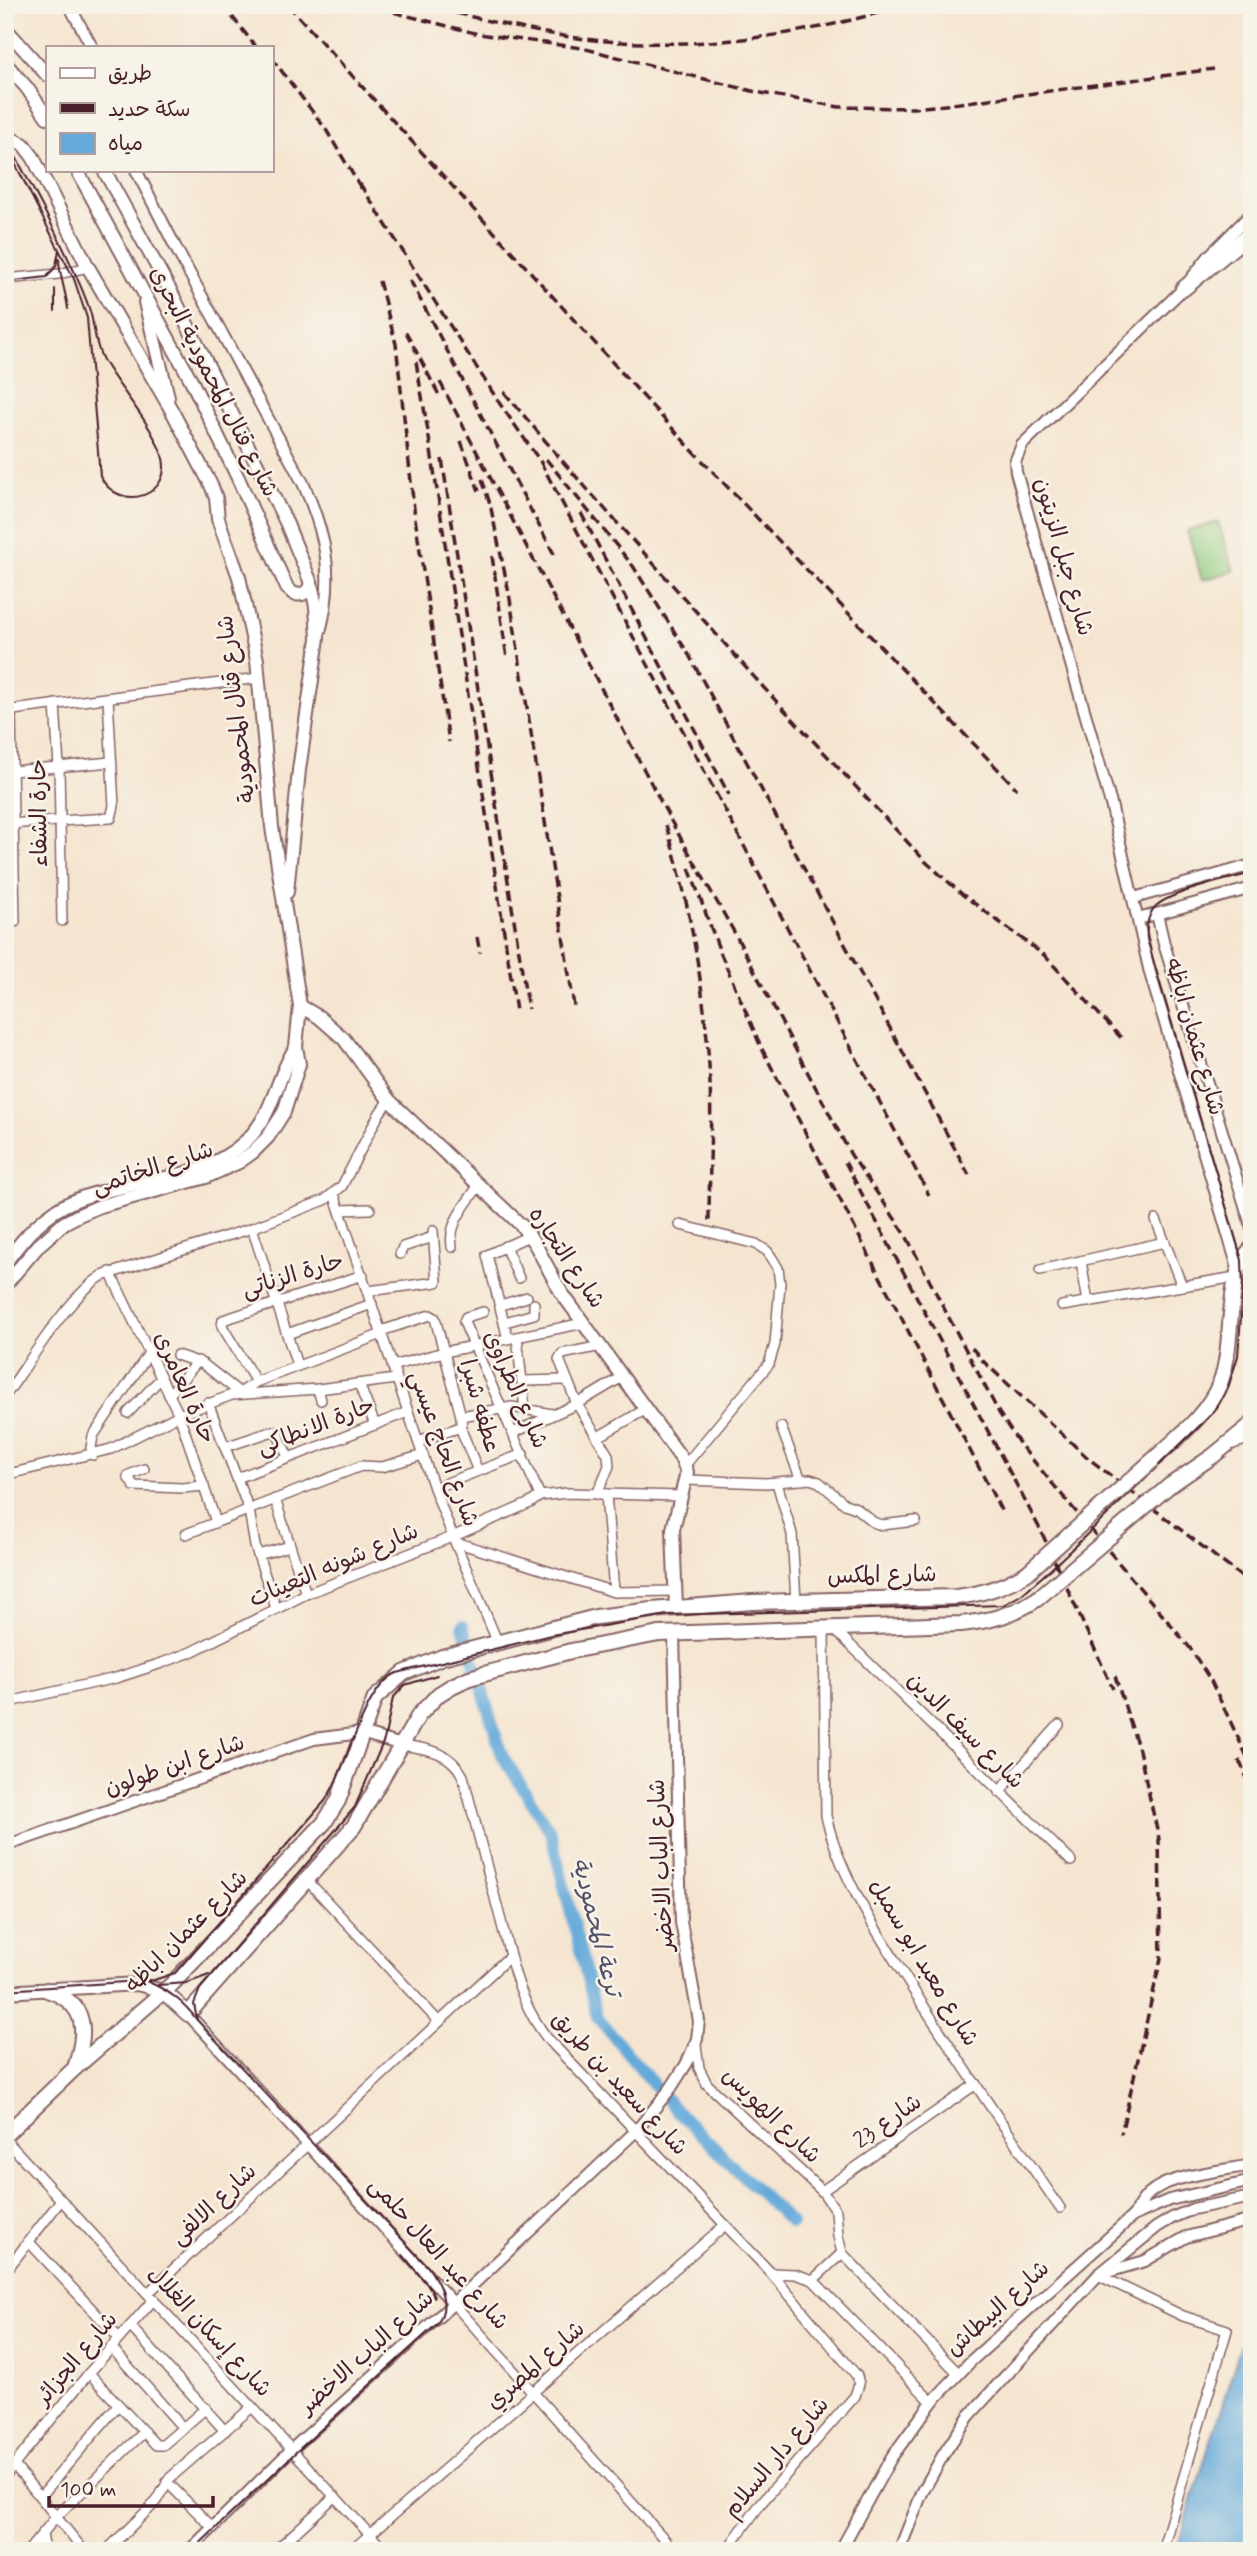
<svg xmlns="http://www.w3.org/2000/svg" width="1257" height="2556" viewBox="0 0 1257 2556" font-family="Mynerve,'Playpen Sans Arabic',sans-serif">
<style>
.green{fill:#90cb80;stroke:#6d7556;stroke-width:2}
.water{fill:#64a9da;stroke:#576482;stroke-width:2}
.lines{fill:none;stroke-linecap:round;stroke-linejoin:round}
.canal{stroke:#64a9da;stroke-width:12}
.minor-casing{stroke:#866465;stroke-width:12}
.tertiary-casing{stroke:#866465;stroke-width:14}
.secondary-casing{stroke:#866465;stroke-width:16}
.primary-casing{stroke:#866465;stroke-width:18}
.minor{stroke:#fff;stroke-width:9}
.tertiary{stroke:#fff;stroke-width:10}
.secondary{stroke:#fff;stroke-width:12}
.primary{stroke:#fff;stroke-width:14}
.tram{stroke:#4a1f2b;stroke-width:2}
.rail{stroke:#4a1f2b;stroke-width:3.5;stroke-dasharray:10 5;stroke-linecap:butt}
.primary-bridge-casing{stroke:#866465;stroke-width:18;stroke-linecap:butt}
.primary-bridge{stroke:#fff;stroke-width:14}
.labels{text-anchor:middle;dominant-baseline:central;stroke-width:5;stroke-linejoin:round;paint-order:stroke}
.street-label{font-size:23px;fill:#4a1f2b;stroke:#f7f3e8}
.water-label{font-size:24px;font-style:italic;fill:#534f68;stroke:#f7f3e8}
</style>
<rect width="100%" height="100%" fill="#f7f3e8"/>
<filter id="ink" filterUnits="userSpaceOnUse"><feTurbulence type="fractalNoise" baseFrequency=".0143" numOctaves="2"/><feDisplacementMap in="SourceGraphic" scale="14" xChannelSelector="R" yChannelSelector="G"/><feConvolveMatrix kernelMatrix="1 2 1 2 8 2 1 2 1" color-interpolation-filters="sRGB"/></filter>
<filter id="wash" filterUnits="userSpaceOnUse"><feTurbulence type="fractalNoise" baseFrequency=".00686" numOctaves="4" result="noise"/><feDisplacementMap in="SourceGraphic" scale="28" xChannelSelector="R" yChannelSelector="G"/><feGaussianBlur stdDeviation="1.57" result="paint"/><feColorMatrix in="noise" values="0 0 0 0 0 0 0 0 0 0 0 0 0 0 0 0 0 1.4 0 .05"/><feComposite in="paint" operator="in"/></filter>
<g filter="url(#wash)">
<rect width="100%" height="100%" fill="#f5e5d0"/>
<!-- green -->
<polygon class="green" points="1218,522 1234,571 1202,580 1187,531"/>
<!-- water -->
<polygon class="water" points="1252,2340 1252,2551 1176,2551 1242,2342"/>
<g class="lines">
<!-- canal -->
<polyline class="canal" points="463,1626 502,1755 550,1831 597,2017 672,2106 791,2223"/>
</g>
</g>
<g filter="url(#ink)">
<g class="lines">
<!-- minor casing -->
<g class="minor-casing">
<g id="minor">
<polyline points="5,279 59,274 88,267"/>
<polyline points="5,442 5,466"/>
<polyline points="55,704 59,767 62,921"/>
<polyline points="11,710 15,922"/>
<polyline points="5,711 259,678"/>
<polyline points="13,771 111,762"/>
<polyline points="5,824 111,818 114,806 108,698"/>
<polyline points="334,1194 434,1488 455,1542 614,1592 675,1591"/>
<polyline points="340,1210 370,1209"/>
<polyline points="1156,1220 1182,1286"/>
<polyline points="680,1225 756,1244 767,1251 772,1258 778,1268 780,1284 775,1344 769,1364 685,1465"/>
<polyline points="252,1228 297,1365"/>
<polyline points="505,1246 519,1278"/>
<path d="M452 1247C448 1222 466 1205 479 1185"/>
<polyline points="400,1254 403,1247 433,1237"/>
<polyline points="1081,1261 1088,1302"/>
<polyline points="1040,1270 1165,1242"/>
<polyline points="110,1272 179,1415 216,1522"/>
<polyline points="368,1291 437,1282 433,1231"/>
<polyline points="501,1305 527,1297"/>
<polyline points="1062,1306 1236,1277"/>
<polyline points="483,1312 466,1317 464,1322 540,1496"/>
<polyline points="505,1322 534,1314 534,1304"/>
<polyline points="381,1331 430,1315 435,1318 461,1416 462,1432 478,1471"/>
<polyline points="287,1334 372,1304"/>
<polyline points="517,1337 525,1409"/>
<polyline points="508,1339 487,1255 529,1236"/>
<polyline points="177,1355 203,1364 240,1393 256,1382 382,1334"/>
<polyline points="392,1366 444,1352 584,1323"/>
<polyline points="523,1381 566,1380"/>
<polyline points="256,1382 222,1326 223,1320 363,1275"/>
<polyline points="359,1384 375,1425"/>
<polyline points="318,1389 321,1400"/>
<polyline points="169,1395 198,1361"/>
<path d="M5 1396C30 1362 67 1298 102 1276L252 1228 325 1200 342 1186 379 1114 389 1100"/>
<polyline points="208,1403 249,1510 255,1546 276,1608"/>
<polyline points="128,1413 161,1378"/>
<polyline points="461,1416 512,1407 552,1414"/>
<polyline points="781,1427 801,1480"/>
<polyline points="513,1433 577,1404 622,1377"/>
<polyline points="598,1437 646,1409"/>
<polyline points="418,1441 461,1427"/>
<polyline points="1233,1444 1252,1438"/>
<polyline points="225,1447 273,1431 277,1432 288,1457"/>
<polyline points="93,1455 91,1448 93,1436 149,1353"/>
<polyline points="144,1469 129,1475 128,1477 134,1486 182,1488 204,1486"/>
<polyline points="5,1475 111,1449 179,1415 232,1395 318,1389 396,1379"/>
<polyline points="237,1478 408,1412"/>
<polyline points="686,1480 766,1483 810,1479 819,1482 845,1504 856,1508 873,1522 881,1525 916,1521"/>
<polyline points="777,1483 792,1534 796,1601"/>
<polyline points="434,1488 523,1454"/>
<polyline points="597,1494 609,1466 608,1455 577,1404 559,1359 562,1354 601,1346"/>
<polyline points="606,1494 614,1592"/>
<polyline points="275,1499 306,1594"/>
<polyline points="186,1534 361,1466 382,1467 423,1455"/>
<polyline points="455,1542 498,1643"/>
<polyline points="258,1555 290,1546"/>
<path d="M824 1628 826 1816C838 1869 869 1919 897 1964 948 2047 1005 2127 1060 2208"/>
<polyline points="833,1628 1071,1861"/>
<polyline points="5,1703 116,1678 162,1663 191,1652 306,1594 452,1537 530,1503 540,1496 567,1493 680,1496"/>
<path d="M402 1745C427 1749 450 1751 463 1776L513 1967C521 1994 530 2016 547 2038L771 2273 857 2376 859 2384 855 2396 762 2502 726 2551"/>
<polyline points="999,1792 1059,1725"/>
<polyline points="307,1880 439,2022"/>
<polyline points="696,2045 699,2068 707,2084 822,2191 836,2211 838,2236 842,2253 958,2373"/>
<polyline points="5,2139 385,2551"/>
<polyline points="822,2191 976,2084"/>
<polyline points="28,2241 119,2338"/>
<polyline points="5,2272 61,2200"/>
<polyline points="771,2273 795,2274 813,2280 932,2402"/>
<polyline points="1098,2275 1183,2316 1227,2330 1162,2551"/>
<polyline points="813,2280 842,2253"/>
<polyline points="148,2293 510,1956"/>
<polyline points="453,2303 675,2551"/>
<polyline points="130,2326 225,2431"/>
<polyline points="111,2347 183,2428"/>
<polyline points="89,2373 156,2445 163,2445 206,2408"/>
<polyline points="14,2465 84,2551"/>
<polyline points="5,2476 89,2373 154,2299"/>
<polyline points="167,2482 212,2527"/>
<polyline points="40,2497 118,2405"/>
<polyline points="42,2534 45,2551"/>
<polyline points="28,2551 56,2517 144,2432"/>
<polyline points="106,2551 157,2501 170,2478 252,2407"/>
<polyline points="275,2551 335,2496"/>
<polyline points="351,2551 725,2225"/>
</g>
</g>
<!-- tertiary casing -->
<g class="tertiary-casing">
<g id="tertiary">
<polyline points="69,5 92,47"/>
<path d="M136 170 178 252 303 483C326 535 335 576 320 632"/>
<polyline points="1134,898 1252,865"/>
<polyline points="1157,914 1164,944 1252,1228"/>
<polyline points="1138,919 1252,888"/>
<polyline points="1238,1268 1150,973 1111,804 1016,472 1015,462 1022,445 1183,289 1209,256 1252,213"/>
<polyline points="5,1846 314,1739 361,1733 402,1745"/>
<polyline points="188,2014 453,2303"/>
<path d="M1134 2214C1140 2204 1145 2195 1155 2189 1176 2175 1226 2170 1252 2165"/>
<polyline points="1104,2273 1145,2261 1186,2237 1252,2220"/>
<polyline points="189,2551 291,2450 445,2311 637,2130 671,2088 687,2063 697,2039 699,2021 681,1922 674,1633"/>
<polyline points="840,2551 891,2458 932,2402 971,2361 1133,2216 1169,2200 1252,2181"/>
<polyline points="899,2551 922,2493 943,2455 969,2416 1098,2275 1157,2227 1174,2217 1193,2209 1252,2197"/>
</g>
</g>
<!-- secondary casing -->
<g class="secondary-casing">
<g id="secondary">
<polyline points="5,28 47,75"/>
<polyline points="5,63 27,88 47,117"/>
<polyline points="5,136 23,144 33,157 88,267 172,411 211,485 216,498 218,519 239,577 257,660 272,827 300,1006 296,1047 299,1064 284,1112 268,1137 253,1152 239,1162 206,1177 100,1206 79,1215 64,1223 39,1245 5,1285"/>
<path d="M77 170 191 380 238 478 287 588 294 594C303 596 309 592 311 583"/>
<polyline points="104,170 171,292 286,522 311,583 316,607 318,638 299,770 287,892"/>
<polyline points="145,302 168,397"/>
<polyline points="300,1006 319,1017 344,1039 389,1100 522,1226 535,1244 561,1292 681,1458 687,1472 673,1529 676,1608"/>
<path d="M5 1263C24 1237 45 1212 76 1200 131 1178 202 1184 247 1140 274 1114 276 1077 296 1047"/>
<polyline points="5,1992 137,1984 163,1991"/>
</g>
</g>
<!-- primary casing -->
<g class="primary-casing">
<g id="primary">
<polyline points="1183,289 1252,232"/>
<path d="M1153 1460C1178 1437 1207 1415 1220 1383 1236 1344 1223 1276 1252 1248"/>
<polyline points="1169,1486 1213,1456 1252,1424"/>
<path d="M47 1990C88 2003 87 2032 75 2068"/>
<path d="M163 1991 188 2014 354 1826 419 1715 439 1694 452 1686 469 1678 571 1651 659 1634 961 1624C990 1621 1013 1615 1037 1599"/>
<path d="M5 2135 75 2068 171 1985 324 1823 338 1801 375 1698 404 1673 442 1657 596 1617 652 1610 752 1602 956 1597C983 1594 1004 1587 1027 1573"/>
</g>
</g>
<!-- minor -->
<use href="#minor" class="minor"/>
<!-- tertiary -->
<use href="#tertiary" class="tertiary"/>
<!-- secondary -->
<use href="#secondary" class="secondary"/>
<!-- primary -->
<use href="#primary" class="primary"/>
<!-- tram -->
<g class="tram">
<path d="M5 136C28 181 53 224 73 269 80 285 89 303 92 319 95 334 96 347 103 360 122 393 149 419 162 455 175 495 120 515 100 476L87 318 74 279 5 144"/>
<path d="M59 258C59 276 66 291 68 309"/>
<polyline points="5,282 47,277 56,266 59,250"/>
<polyline points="55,311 55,289"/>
<path d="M146 1981C168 1990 183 2001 197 2020L428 2267C440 2284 451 2305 437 2324L295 2453 192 2551"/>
<polyline points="158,1985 187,1983 209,1975"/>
<path d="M5 1990 154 1980 175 1973 325 1801C348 1769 363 1687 397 1673L551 1635 667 1615 1003 1605 1021 1595 1051 1569 1215 1411 1228 1388 1238 1356 1243 1290 1242 1260 1147 939C1146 928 1147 917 1154 908 1167 892 1230 879 1252 873"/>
<polyline points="197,2020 194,2004 200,1989 355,1807 384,1740 393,1698 405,1685 437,1675"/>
<polyline points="403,2255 431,2289 434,2297"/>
</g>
<!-- rail -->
<g class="rail">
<polyline points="223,5 256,47"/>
<polyline points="288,5 692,450 1017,789"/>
<polyline points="365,5 479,34 582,48 756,92 839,107 914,108 945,105 1214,69"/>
<path d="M427 5C482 20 538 34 594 40 698 50 804 37 904 5"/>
<polyline points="271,57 325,128 364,193"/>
<polyline points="360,184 500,404 540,461 929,1195"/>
<polyline points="410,280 555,556"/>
<polyline points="379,281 396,344 415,518 449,742"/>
<polyline points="406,332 439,395"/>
<polyline points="416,362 428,431 516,1011"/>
<polyline points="440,382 671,821 733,930 851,1155 904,1232 999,1413 1021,1446 1190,1648 1211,1681 1252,1767"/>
<polyline points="504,392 564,463 764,688 926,862 963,895 1044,955 1124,1041"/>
<polyline points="461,441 479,491"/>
<polyline points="442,459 528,1009"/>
<polyline points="546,459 633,566 689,655 969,1175"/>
<polyline points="482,479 490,504 509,593 574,1006"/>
<polyline points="581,513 729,795"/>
<polyline points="492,556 507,658"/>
<path d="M666 825C691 907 706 997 710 1083 712 1129 709 1176 709 1222"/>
<polyline points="689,868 720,952 761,1047 1003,1514"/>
<polyline points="477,937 480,953"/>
<polyline points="845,1162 1041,1531 1113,1689"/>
<polyline points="972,1348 984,1362 1088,1458 1252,1585"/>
<polyline points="1115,1676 1139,1750 1159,1839 1161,1958 1121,2134"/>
<polyline points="1239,1760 1252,1789"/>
</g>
<!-- primary-bridge casing -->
<g class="primary-bridge-casing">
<g id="primary-bridge">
<polyline points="1027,1573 1153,1460"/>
<polyline points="1037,1599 1169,1486"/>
</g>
</g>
<!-- primary-bridge -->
<use href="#primary-bridge" class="primary-bridge"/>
</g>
</g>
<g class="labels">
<!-- street labels -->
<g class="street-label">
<text transform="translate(213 382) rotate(63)">شارع قنال المحمودية البحرى</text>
<text transform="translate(1063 557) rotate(74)">شارع جبل الزيتون</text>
<text transform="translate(237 709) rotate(-97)">شارع قنال المحمودية</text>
<text transform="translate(40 813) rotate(-91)">حارة الشفاء</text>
<text transform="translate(1194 1037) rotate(74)">شارع عثمان اباظه</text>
<text transform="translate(153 1169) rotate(-18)">شارع الخاتمى</text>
<text transform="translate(566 1258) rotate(56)">شارع التجاره</text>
<text transform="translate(293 1276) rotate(-17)">حارة الزناتى</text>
<text transform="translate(184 1388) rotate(66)">حارة العامرى</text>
<text transform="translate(515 1390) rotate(66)">شارع الطراوى</text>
<text transform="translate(479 1406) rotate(74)">عطفه شبرا</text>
<text transform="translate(316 1427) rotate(-21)">حارة الانطاكى</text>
<text transform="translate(443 1449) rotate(70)">شارع الحاج عيسي</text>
<text transform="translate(334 1566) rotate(-23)">شارع شونه التعينات</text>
<text transform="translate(882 1576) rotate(-1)">شارع المكس</text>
<text transform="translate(965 1731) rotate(45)">شارع سيف الدين</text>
<text transform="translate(175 1766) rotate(-19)">شارع ابن طولون</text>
<text transform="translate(662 1865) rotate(-93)">شارع الباب الاخضر</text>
<text transform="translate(187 1932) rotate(-45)">شارع عثمان اباظه</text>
<text transform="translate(923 1963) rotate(59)">شارع معبد ابو سمبل</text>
<text transform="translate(619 2084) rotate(47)">شارع سعيد بن طريق</text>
<text transform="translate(771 2116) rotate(44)">شارع الهويس</text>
<text transform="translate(888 2122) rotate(-35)">شارع 23</text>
<text transform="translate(214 2205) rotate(-43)">شارع الالفى</text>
<text transform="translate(438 2254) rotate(48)">شارع عبد العال حلمى</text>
<text transform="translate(998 2309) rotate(-42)">شارع البيطاش</text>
<text transform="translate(209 2332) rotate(47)">شارع إسكان الغلال</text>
<text transform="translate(367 2353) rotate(-42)">شارع الباب الاخضر</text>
<text transform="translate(77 2359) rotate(-50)">شارع الجزائر</text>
<text transform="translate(536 2366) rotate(-41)">شارع المصري</text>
<text transform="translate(777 2458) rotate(-50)">شارع دار السلام</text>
</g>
<!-- water labels -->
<g class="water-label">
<text transform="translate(596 1927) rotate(76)">ترعة المحمودية</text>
</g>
</g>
<!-- margin -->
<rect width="1257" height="2556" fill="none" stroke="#f7f3e8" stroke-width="28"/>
<!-- legend -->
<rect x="46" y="46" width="228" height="126" fill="#f7f3e8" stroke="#b29e9c" stroke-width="2"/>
<rect x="60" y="68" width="35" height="10" fill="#ffffff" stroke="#b29e9c" stroke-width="2"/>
<text x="108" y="80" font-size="21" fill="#4a1f2b">طريق</text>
<rect x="60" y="103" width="35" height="10" fill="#4a1f2b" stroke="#b29e9c" stroke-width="2"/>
<text x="108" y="116" font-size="21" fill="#4a1f2b">سكة حديد</text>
<rect x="60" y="133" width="35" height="21" fill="#64a9da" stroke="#b29e9c" stroke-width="2"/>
<text x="108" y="150" font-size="21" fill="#4a1f2b">مياه</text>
<!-- scale -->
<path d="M49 2496v10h164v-10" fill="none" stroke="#4a1f2b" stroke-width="3.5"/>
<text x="60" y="2496" font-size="21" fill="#4a1f2b" stroke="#f7f3e8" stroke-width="5" paint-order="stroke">100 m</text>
</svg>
